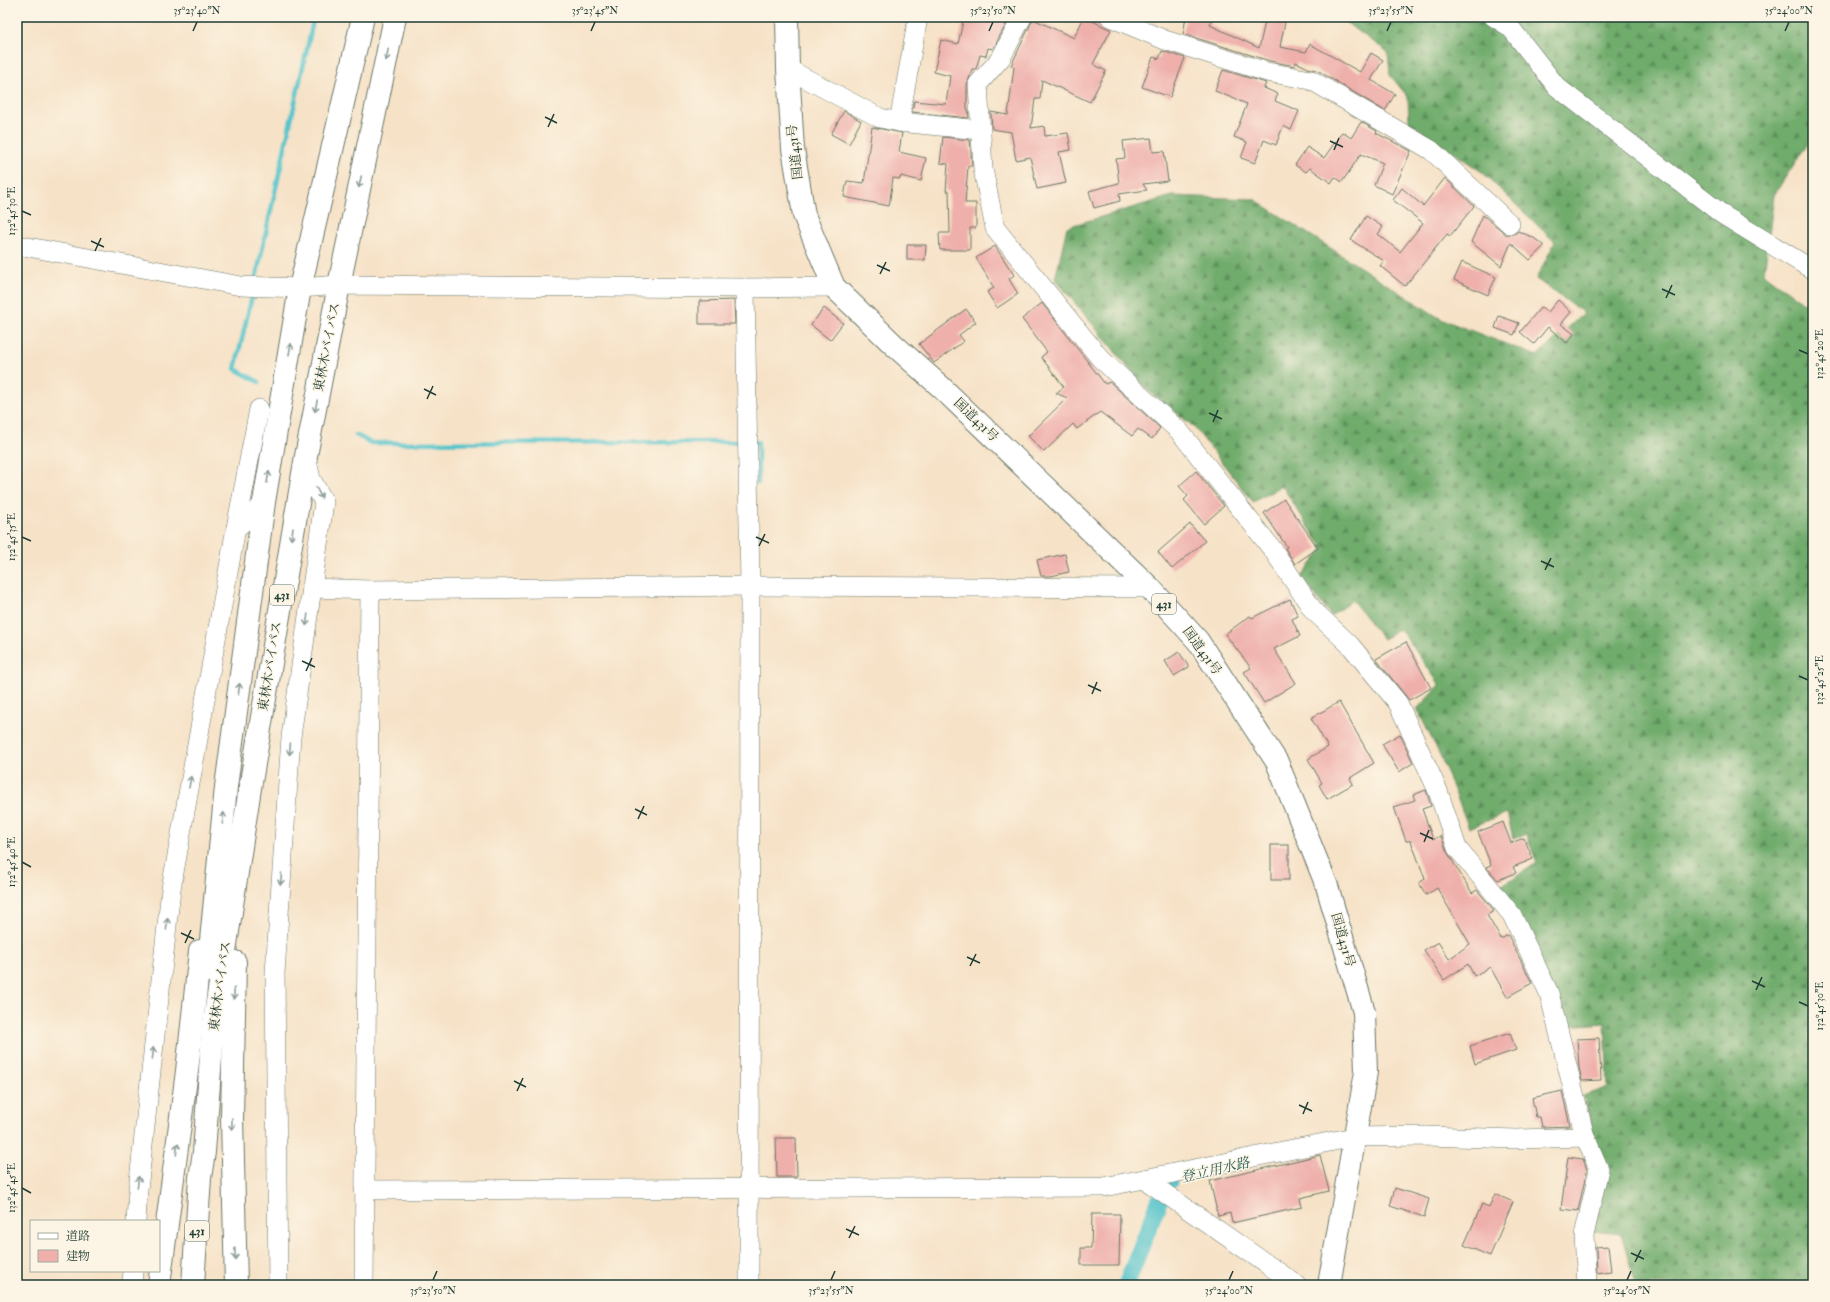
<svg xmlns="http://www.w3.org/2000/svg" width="1830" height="1302" viewBox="0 0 1830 1302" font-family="'IM FELL Double Pica','Noto Serif JP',serif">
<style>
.forest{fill:url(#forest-firs);stroke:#477450}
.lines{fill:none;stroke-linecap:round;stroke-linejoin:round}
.stream{stroke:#56c4cb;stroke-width:4.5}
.canal{stroke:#56c4cb;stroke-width:17}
.building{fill:#efb0ac}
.minor-casing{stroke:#6a7767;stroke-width:20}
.highway-casing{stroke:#6a7767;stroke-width:24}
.minor{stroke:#fff;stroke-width:19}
.highway{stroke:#fff;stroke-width:22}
.oneway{stroke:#8f9e9a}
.ticks{fill:none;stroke:#1f3d34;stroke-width:1.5}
.labels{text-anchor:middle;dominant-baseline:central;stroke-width:3;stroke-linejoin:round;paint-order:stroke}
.shield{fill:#fcf5e5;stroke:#617469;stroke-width:1}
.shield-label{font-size:12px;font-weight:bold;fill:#1f3d34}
.street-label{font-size:13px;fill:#1f3d34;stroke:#fcf5e5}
.water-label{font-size:14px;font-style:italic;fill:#2d5f5a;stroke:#fcf5e5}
.neatline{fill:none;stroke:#1f3d34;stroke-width:1.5}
.ticks-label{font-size:10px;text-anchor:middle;fill:#1f3d34}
</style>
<defs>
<pattern id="forest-firs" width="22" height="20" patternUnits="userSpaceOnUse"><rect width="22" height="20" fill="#6fac6c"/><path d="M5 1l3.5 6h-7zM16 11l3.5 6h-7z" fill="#5b8d5a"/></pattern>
</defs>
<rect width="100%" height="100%" fill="#fcf5e5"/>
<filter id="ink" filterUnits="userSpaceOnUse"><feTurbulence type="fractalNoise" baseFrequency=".025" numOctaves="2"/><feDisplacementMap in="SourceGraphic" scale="8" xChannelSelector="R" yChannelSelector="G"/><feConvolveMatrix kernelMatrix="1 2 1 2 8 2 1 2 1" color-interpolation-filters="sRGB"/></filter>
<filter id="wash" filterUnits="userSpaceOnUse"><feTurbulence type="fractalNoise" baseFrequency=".012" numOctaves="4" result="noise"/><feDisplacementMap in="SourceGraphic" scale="16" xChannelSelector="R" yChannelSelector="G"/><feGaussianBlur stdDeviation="0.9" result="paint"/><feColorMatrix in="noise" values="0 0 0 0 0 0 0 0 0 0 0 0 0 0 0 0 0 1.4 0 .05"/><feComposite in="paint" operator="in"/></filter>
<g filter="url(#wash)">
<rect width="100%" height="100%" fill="#f6e2c7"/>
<!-- forest -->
<polygon class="forest" points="1338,17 1813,17 1813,135 1774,195 1764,274 1813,310 1813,1285 1636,1285 1621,1234 1594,1231 1605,1171 1583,1096 1608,1087 1605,1023 1565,1026 1499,887 1537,863 1526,834 1513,838 1507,813 1469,828 1441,757 1417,709 1440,685 1400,629 1383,639 1352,600 1331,616 1301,577 1323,549 1282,486 1253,502 1194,427 1146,389 1055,279 1067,227 1172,196 1254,199 1441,319 1537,356 1584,313 1536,279 1555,242 1482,172 1409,122 1408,97 1390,75 1388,52"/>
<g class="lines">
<!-- stream -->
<g class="stream">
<polyline points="255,282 314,17"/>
<polyline points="253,292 235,369 259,382"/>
<polyline points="356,435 371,443 743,442"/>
<polyline points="752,442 758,442 758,483"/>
</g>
<!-- canal -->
<polyline class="canal" points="1126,1285 1167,1181 1169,1181"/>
</g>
<g id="blocks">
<!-- building -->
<g class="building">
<polygon points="964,17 1010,17 993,49 988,48 986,56 980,55 976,69 972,69 967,85 967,109 968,109 969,118 912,112 914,101 946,104 950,76 934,72 941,40 958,44"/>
<polygon points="1084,17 1111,30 1093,64 1106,71 1090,102 1042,80 1040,99 1035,99 1031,128 1044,126 1045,136 1068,133 1071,150 1059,152 1066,183 1037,189 1030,157 1016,160 1011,132 992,129 991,112 1008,115 1014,67 1011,66 1033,19 1074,38"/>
<polygon points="1186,17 1212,17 1210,25 1259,48 1266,18 1285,22 1280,47 1306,52 1310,44 1360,72 1371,53 1383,60 1371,80 1395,94 1385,111 1317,70 1308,68 1296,62 1295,66 1270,61 1183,34"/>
<polygon points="1162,51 1185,58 1170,97 1142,87 1153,57 1159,59"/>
<polygon points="1223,70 1266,83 1264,88 1278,94 1275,101 1299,111 1291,130 1283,126 1276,145 1264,140 1255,163 1241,158 1247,142 1234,137 1247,104 1215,91"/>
<polygon points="844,111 861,121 849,144 831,134"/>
<polygon points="1361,122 1377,131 1376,133 1411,151 1392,194 1374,185 1383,163 1361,154 1342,182 1335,177 1331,183 1310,168 1306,172 1295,165 1307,147 1324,158 1342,132 1351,138"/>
<polygon points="872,127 902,133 899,152 926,158 921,181 901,176 900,179 893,178 889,206 844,197 847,181 864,183"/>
<polygon points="943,137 970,140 972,166 968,166 965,203 976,203 976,228 970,228 970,250 940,250 939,233 950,233 949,191 946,191 948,164 940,163"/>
<polygon points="1151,138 1153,152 1164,151 1168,181 1143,184 1147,190 1119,194 1120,201 1094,208 1089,191 1119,183 1116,159 1125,158 1123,141"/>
<polygon points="1445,178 1474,206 1450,236 1447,234 1405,286 1380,266 1384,261 1351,240 1366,216 1383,227 1378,234 1400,252 1423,223 1393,200 1402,188 1423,206"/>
<polygon points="1483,215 1507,235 1514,234 1518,231 1534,238 1544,246 1530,260 1511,243 1501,266 1471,242"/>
<polygon points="907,245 926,245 925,260 907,260"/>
<polygon points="995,246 1014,275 1009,279 1018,294 997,308 987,292 994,288 976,258"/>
<polygon points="1462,262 1496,277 1488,295 1454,280"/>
<polygon points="734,300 735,324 699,324 699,301"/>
<polygon points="1558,300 1571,312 1561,324 1574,334 1567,343 1548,327 1534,344 1520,332 1541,307 1548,312"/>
<polygon points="1042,303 1105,384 1110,382 1160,428 1152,439 1138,429 1132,436 1100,412 1077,429 1073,424 1044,452 1028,436 1067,398 1056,393 1064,387 1041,357 1047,352 1022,319"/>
<polygon points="824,308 843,323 830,340 811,325"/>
<polygon points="966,309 976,322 959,335 964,341 934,363 919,344"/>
<polygon points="1499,316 1519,323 1514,335 1495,328"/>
<polygon points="1196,471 1224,506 1204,524 1184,500 1188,496 1179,486"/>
<polygon points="1284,499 1318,548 1295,564 1285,548 1287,547 1264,513"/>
<polygon points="1190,524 1205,541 1172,569 1158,552"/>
<polygon points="1065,554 1069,572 1051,576 1041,576 1037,560"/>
<polygon points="1290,599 1298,616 1292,619 1300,636 1274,649 1296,683 1264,703 1244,672 1251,668 1225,634 1250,616 1252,618"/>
<polygon points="1406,642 1431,688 1409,700 1376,659"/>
<polygon points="1179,652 1189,667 1174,676 1165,661"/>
<polygon points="1339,702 1374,763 1350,778 1353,784 1327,799 1319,785 1322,783 1308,759 1328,747 1311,718"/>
<polygon points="1400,734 1413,763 1399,772 1382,744"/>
<polygon points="1426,790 1431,806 1422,809 1433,839 1441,836 1447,852 1472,893 1477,890 1492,908 1494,911 1487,915 1501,939 1508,935 1532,983 1507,997 1490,967 1474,976 1468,964 1444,980 1424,950 1438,942 1449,959 1470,944 1437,888 1426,895 1419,883 1425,879 1411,841 1406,841 1394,807 1415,800 1413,795"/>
<polygon points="1503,822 1511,843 1524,838 1533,859 1513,867 1516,873 1498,880 1486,867 1491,865 1478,832"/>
<rect x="1271" y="845" width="18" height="35"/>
<polygon points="1510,1033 1516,1050 1475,1064 1470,1046"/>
<polygon points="1599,1038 1601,1080 1582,1081 1579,1067 1577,1039"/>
<polygon points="1562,1091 1570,1126 1542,1127 1540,1117 1536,1117 1532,1098"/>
<polygon points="776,1138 796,1138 797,1177 777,1177"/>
<polygon points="1320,1155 1329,1191 1300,1198 1302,1207 1232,1223 1230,1213 1218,1216 1210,1181"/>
<polygon points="1568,1157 1583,1159 1587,1170 1578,1211 1561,1209"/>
<polygon points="1395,1188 1429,1199 1424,1217 1390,1206"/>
<polygon points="1495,1194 1513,1202 1490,1256 1464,1245 1482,1204 1489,1207"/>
<polygon points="1092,1214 1120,1214 1119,1265 1081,1265 1081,1248 1091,1248"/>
<polygon points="1608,1246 1611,1271 1597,1273 1596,1247"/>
</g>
</g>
</g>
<g filter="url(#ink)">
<use href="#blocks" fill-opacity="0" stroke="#6a7767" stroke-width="1"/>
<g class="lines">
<!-- minor casing -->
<g class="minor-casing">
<g id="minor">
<polyline points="918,17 899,122 980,130"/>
<polyline points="1022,17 1001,58 978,84 983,169 995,228 1100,358 1180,432 1273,550 1313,610 1350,645 1398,703 1438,791 1457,848 1512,915 1549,993 1585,1137 1599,1169 1584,1236 1587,1283 1585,1285"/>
<polyline points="1110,17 1165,40 1267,72 1311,80 1431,150 1510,224"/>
<polyline points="1494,17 1510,27 1557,87 1723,215 1813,270"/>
<polyline points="788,69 880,118 899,122"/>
<polyline points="17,245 241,286 300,288 339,285 745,288 834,287"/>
<polyline points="745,288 750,586 749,1285"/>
<polyline points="236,528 259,409"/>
<polyline points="312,588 370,590 750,586 1150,588"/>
<polyline points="1144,1179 1297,1285"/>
<polyline points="364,1190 1104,1187 1354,1137 1426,1136 1516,1139 1585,1137"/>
<polyline points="136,1221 138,1190 171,889 236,528 254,514 264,502"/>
<polyline points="132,1285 133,1271"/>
<polyline points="278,1285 275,973 291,737 324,502 311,479 306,456"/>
<polyline points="364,1285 370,590"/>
</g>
</g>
<!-- highway casing -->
<g class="highway-casing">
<g id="highway">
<polyline points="787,17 788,69 793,149 804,215 834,287 894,345 941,387 1150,588 1198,641 1277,762 1327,886 1364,1012 1366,1072 1329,1285"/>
<polyline points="235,962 232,1119 236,1285"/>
<polyline points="208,971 226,787 264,502 300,288 363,17"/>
<polyline points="159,1285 187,1071 200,951"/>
<polyline points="193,1285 200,1178 204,1152 213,1029 250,788 306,456 339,285 395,17"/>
</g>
</g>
<!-- minor -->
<use href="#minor" class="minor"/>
<!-- highway -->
<use href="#highway" class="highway"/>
</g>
<!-- one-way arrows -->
<defs><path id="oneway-shaft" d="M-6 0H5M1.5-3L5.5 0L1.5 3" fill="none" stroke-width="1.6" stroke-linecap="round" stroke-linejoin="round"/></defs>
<g class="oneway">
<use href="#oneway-shaft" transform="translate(387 55) rotate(102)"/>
<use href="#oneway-shaft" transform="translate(360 182) rotate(102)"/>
<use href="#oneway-shaft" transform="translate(290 349) rotate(-80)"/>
<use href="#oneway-shaft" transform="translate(316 406) rotate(101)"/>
<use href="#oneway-shaft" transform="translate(268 477) rotate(-80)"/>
<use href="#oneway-shaft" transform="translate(319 493) rotate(62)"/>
<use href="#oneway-shaft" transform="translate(292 534) rotate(100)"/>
<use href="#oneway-shaft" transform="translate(307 620) rotate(98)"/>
<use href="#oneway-shaft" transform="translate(239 689) rotate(-83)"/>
<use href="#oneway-shaft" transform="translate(290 749) rotate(94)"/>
<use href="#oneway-shaft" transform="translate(190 782) rotate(-80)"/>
<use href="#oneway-shaft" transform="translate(223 818) rotate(-84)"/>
<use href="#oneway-shaft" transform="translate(281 879) rotate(94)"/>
<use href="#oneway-shaft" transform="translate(167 924) rotate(-84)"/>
<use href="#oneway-shaft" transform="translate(234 994) rotate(92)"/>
<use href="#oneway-shaft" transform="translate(153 1053) rotate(-84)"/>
<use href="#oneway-shaft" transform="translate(232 1124) rotate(89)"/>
<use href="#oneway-shaft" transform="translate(177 1149) rotate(-83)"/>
<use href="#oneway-shaft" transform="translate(138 1182) rotate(-84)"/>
<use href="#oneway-shaft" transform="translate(235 1254) rotate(89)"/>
</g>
</g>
<!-- ticks -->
<path class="ticks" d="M193 31 197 22M591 31 595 22M989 31 993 22M1387 31 1391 22M1785 31 1789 22M545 117 557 123M548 127 554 114M1330 141 1343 147M1334 150 1339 138M22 211 31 215M91 241 104 247M95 251 101 238M877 265 890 271M880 274 886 262M1662 289 1675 295M1666 298 1672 285M1799 350 1808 354M424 389 436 395M427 399 433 386M1209 413 1222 419M1213 422 1218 410M22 537 31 541M756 537 769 543M759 546 765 534M1541 561 1554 567M1545 570 1551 558M302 661 315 667M306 671 312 658M1799 676 1808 680M1088 685 1101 691M1092 694 1097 682M635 809 647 815M638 819 644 806M1420 833 1433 839M1424 842 1429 830M22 862 31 867M181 933 194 939M185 943 191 930M967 957 980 963M970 966 976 954M1752 981 1765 987M1756 990 1762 977M1799 1002 1808 1006M514 1081 526 1087M517 1091 523 1078M1299 1105 1312 1111M1303 1114 1308 1102M22 1188 31 1193M846 1229 859 1235M849 1238 855 1226M1631 1253 1644 1259M1635 1262 1641 1250M433 1280 437 1271M831 1280 835 1271M1229 1280 1233 1271M1627 1280 1631 1271"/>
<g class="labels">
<!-- shield labels -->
<g class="shield">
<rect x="270" y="585" width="24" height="20" rx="3"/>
<rect x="1152" y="594" width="24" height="20" rx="3"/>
<rect x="185" y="1221" width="24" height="20" rx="3"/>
</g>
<g class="shield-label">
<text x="282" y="595">431</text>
<text x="1164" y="604">431</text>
<text x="197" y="1231">431</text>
</g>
<!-- street labels -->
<g class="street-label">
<text transform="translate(795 152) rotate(-97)">国道431号</text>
<text transform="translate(327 347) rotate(-79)">東林木バイパス</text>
<text transform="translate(976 420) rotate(44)">国道431号</text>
<text transform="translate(1202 651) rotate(54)">国道431号</text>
<text transform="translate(270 666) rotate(-81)">東林木バイパス</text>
<text transform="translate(1343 940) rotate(74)">国道431号</text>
<text transform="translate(220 986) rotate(-82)">東林木バイパス</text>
</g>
<!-- water labels -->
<g class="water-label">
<text transform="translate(1215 1170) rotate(-13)">登立用水路</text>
</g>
</g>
<!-- margin -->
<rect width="1830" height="1302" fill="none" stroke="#fcf5e5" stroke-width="44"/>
<!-- legend -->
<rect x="30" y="1220" width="130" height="52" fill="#fcf5e5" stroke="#a4ab9e"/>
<rect x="38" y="1233" width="20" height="6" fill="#ffffff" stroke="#a4ab9e"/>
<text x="66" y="1240" font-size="12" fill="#1f3d34">道路</text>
<rect x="38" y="1250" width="20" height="12" fill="#efb0ac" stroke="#a4ab9e"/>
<text x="66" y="1260" font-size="12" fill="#1f3d34">建物</text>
<rect x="22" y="22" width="1786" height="1258" class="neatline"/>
<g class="ticks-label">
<text x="197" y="14">35°23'40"N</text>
<text x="595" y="14">35°23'45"N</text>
<text x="993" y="14">35°23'50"N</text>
<text x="1391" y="14">35°23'55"N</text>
<text x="1789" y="14">35°24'00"N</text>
<text transform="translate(11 211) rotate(-90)" y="4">132°45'30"E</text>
<text transform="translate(1819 354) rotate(-90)" y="4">132°45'20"E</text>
<text transform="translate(11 537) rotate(-90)" y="4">132°45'35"E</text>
<text transform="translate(1819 680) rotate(-90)" y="4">132°45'25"E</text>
<text transform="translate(11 862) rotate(-90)" y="4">132°45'40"E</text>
<text transform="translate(1819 1006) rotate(-90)" y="4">132°45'30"E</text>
<text transform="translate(11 1188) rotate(-90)" y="4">132°45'45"E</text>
<text x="433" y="1294">35°23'50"N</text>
<text x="831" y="1294">35°23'55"N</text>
<text x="1229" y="1294">35°24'00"N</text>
<text x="1627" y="1294">35°24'05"N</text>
</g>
</svg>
